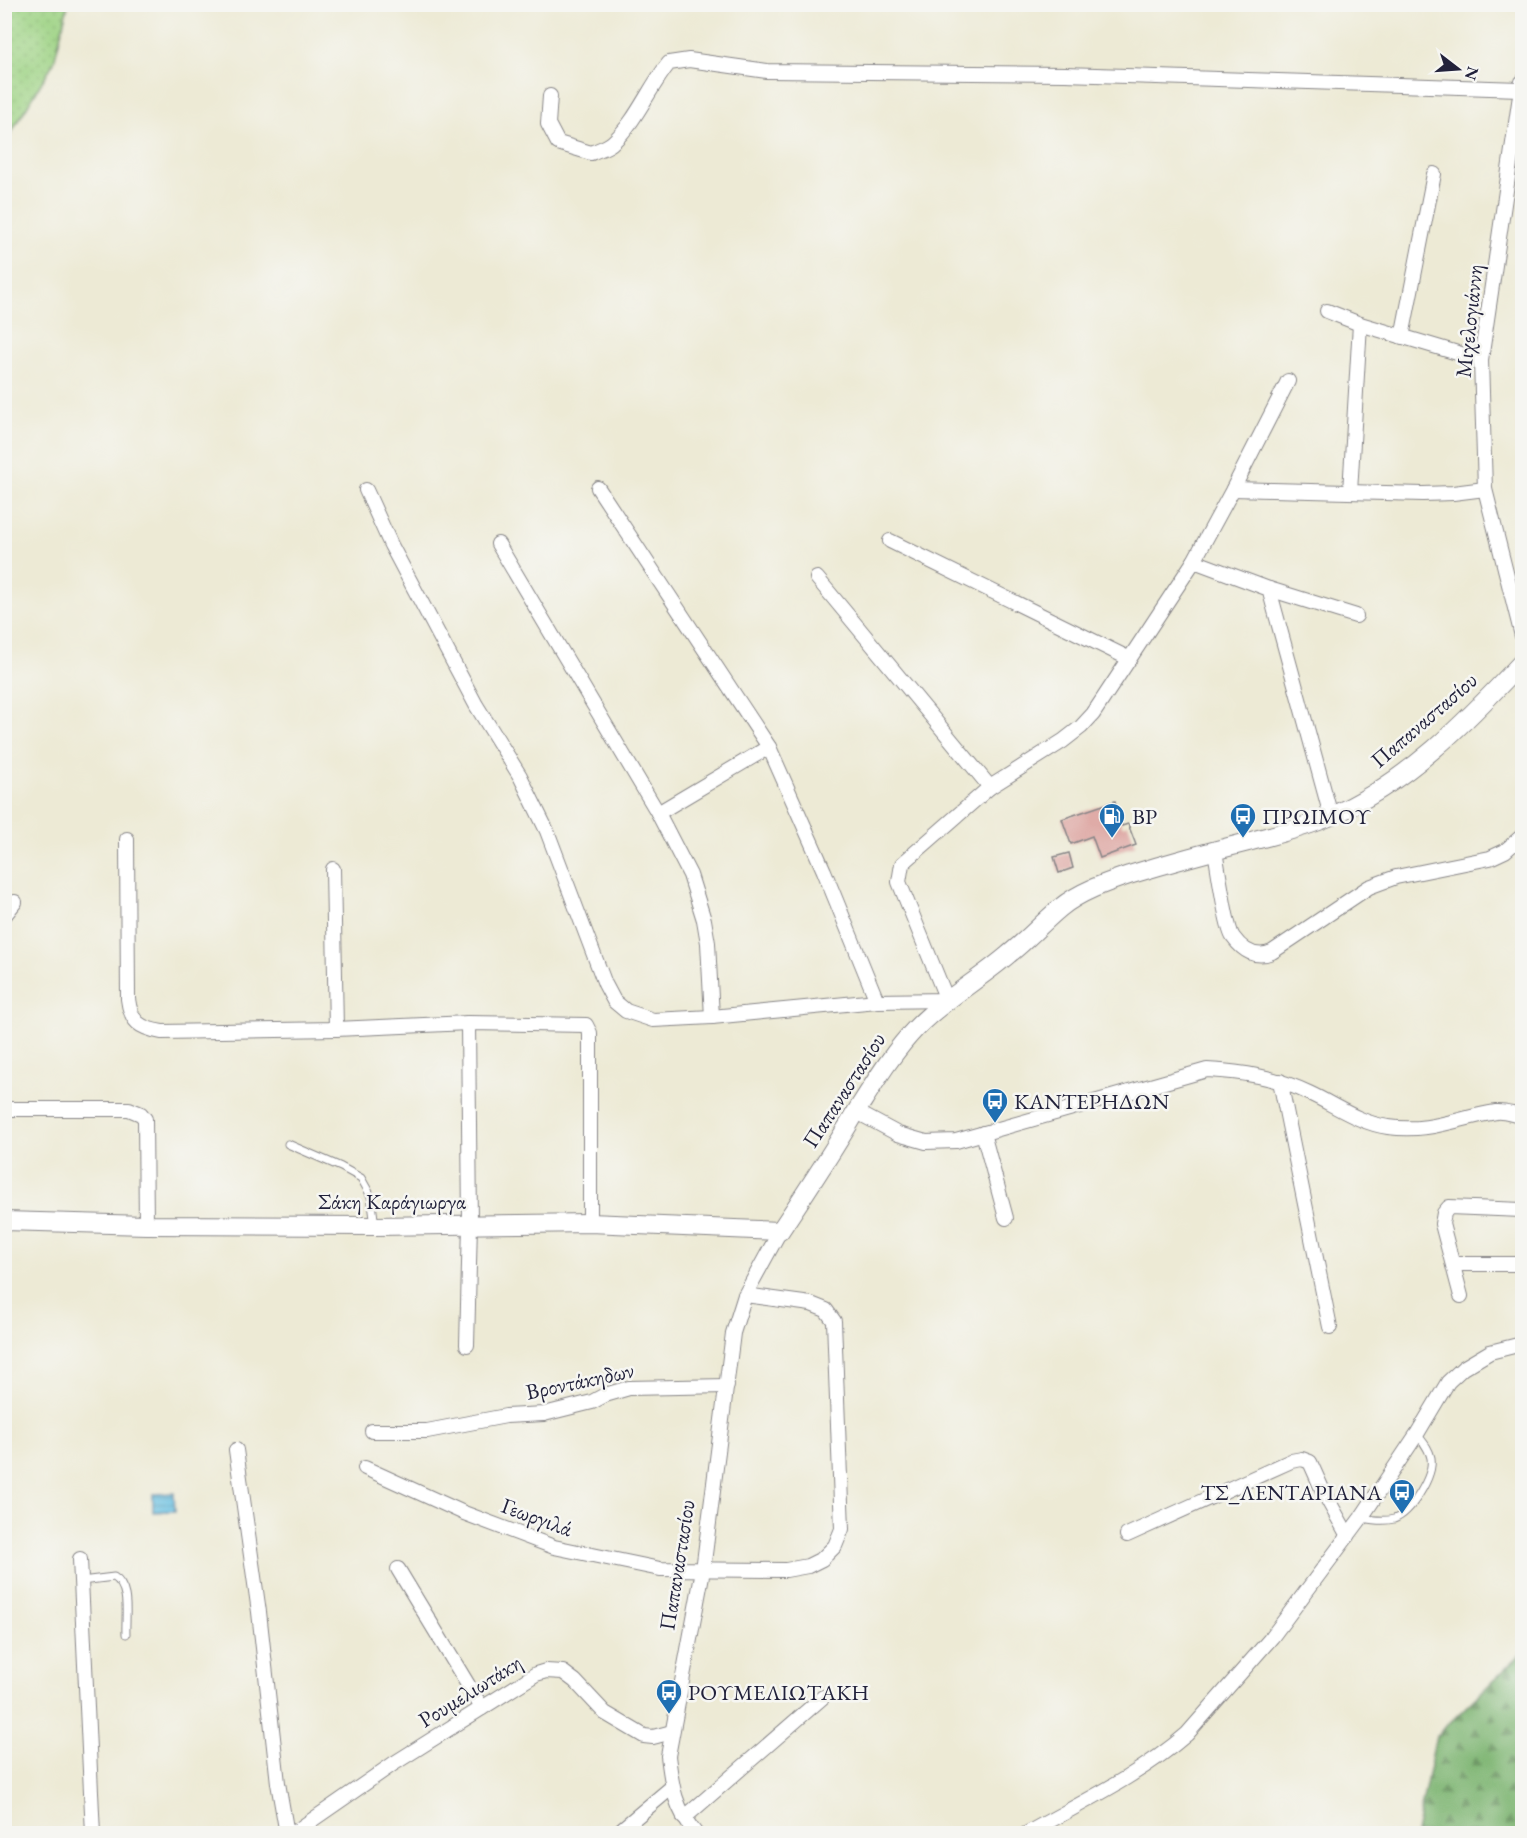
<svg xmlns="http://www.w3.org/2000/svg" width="1527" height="1838" viewBox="0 0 1527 1838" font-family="'EB Garamond',serif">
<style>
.grass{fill:url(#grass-dots);stroke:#607a60;stroke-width:1.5}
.forest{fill:url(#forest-firs);stroke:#506c56;stroke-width:1.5}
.water{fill:url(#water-rules);stroke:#42708e;stroke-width:1.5}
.building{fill:#dfaba7}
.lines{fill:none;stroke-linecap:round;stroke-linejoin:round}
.service-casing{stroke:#888688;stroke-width:9}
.minor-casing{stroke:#888688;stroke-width:16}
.tertiary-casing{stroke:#888688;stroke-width:20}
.service{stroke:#fff;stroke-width:7}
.minor{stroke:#fff;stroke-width:14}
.tertiary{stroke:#fff;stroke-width:18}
.labels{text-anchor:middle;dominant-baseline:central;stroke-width:5;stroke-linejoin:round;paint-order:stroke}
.street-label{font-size:22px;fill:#22223b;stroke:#f6f6f2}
.poi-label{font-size:22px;fill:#22223b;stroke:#f6f6f2;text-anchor:start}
</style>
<defs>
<pattern id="grass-dots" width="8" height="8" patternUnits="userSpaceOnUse" patternTransform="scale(1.5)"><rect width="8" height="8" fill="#9ed384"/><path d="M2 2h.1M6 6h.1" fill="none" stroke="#88b573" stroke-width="1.8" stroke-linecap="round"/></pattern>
<pattern id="forest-firs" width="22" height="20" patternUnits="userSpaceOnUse" patternTransform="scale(1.5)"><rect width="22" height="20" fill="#7eb572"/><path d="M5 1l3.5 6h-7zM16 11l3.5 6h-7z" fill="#67935f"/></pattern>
<pattern id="water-rules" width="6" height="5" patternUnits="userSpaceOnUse" patternTransform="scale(1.5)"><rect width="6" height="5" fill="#63bee1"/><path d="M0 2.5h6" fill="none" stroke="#519ab8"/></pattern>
</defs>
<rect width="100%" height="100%" fill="#f6f6f2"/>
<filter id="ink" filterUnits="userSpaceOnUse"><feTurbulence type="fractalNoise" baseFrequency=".0167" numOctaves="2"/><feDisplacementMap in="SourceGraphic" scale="12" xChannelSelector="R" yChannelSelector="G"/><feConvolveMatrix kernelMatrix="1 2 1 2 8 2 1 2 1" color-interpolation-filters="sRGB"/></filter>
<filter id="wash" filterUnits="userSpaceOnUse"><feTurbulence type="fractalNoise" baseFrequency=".008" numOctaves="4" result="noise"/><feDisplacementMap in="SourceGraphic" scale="24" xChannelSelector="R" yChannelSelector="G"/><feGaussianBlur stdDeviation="1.35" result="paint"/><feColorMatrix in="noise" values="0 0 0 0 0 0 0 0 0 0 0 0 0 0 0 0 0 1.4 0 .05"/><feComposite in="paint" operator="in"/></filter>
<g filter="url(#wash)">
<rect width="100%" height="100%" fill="#edead5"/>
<!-- grass -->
<polygon class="grass" points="5,4 68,5 54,62 5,143"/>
<!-- forest -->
<polygon class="forest" points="1522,1653 1522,1833 1416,1833 1436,1736"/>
<!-- water -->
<polygon class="water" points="174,1493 175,1511 153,1512 153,1494"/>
<g id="blocks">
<!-- building -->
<g class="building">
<polygon points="1115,801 1122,826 1128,824 1136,845 1100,858 1092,836 1071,844 1062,819"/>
<polygon points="1069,853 1073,868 1059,873 1054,857"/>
</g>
</g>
</g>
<g filter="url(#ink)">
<use href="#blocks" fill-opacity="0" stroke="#888688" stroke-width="1.5"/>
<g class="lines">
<!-- service casing -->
<g class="service-casing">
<g id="service">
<polyline points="288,1144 341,1167 361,1178 371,1196 375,1226"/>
<path d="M1362 1518C1372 1520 1383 1522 1394 1519 1411 1513 1434 1476 1431 1458 1429 1448 1423 1442 1417 1434"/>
<path d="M81 1581 114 1577C131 1588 125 1615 126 1634"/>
</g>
</g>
<!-- minor casing -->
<g class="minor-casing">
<g id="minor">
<polyline points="1522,82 1481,360 1485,489 1522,636"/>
<path d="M550 96 548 124 558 143 591 153C597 150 606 148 612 143 637 121 648 89 669 63L689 60 767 71 1065 74 1520 89"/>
<polyline points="1327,311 1360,324 1481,360"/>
<polyline points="1402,337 1434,174"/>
<polyline points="598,488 769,747 824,871 877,1001"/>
<polyline points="1233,489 1423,494 1453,493 1485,489"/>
<polyline points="366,490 391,545 476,705 520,776 547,831 605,984 614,1001 626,1011 653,1020 712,1017 877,1001 947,1000 899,882 902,864 990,787 1063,741 1081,727 1093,714 1194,561 1233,489 1288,381"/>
<polyline points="1350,492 1360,324"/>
<polyline points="890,541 1128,658"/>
<polyline points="498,544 658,813 690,875 704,920 708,943 712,1017"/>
<polyline points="1194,561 1269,589 1356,616"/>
<polyline points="817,578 990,787"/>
<polyline points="1269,589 1331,816"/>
<polyline points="658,813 769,747"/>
<path d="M127 839 128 999C131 1022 139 1028 162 1032L336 1029 468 1023 586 1025 590 1033V1223"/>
<path d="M1215 851C1218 867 1226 927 1233 937 1243 951 1256 959 1272 952L1369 887 1396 877 1490 858 1505 851 1522 836"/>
<polyline points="333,869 336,1029"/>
<polyline points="4,916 15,902"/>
<polyline points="1280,1081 1330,1327"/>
<polyline points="11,1109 129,1109 141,1114 145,1119 146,1225"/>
<path d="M857 1112 898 1134 926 1142 956 1141 1207 1070C1243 1072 1276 1077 1309 1093 1335 1105 1359 1123 1388 1127 1430 1133 1457 1118 1496 1112 1504 1111 1514 1115 1522 1116"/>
<polyline points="983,1133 1006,1218"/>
<polyline points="1453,1264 1522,1264"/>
<polyline points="1461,1296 1442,1224 1444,1213 1449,1207 1522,1210"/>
<polyline points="467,1345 470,1224 468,1023"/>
<polyline points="372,1431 427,1431 506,1416 544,1414 592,1402 605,1395 629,1388 727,1386"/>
<polyline points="236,1450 259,1612 278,1783 287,1834"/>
<polyline points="365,1468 464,1513 554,1547 660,1569 786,1570 808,1566 822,1559 835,1546 842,1529 834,1321 826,1310 811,1304 745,1295"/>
<polyline points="1127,1535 1291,1461 1302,1459 1310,1462 1323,1491 1348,1536"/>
<polyline points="80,1559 93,1834"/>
<polyline points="398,1569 482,1708"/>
<polyline points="684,1818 823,1697"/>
<polyline points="292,1834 393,1764 536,1674 546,1671 563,1672 575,1681 605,1713 644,1736 653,1737 672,1732"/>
<polyline points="616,1834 672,1787"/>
<path d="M696 1834C675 1808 672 1788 668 1756L703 1570 733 1333 745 1295 780 1231"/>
<path d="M1026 1834C1081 1803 1140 1775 1187 1734L1272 1637 1361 1518 1417 1434 1448 1382 1463 1368 1490 1352 1522 1344"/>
</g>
</g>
<!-- tertiary casing -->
<g class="tertiary-casing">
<path id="tertiary" d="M4 1221 146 1225 375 1226 590 1223 780 1231C806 1192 832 1153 856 1112 875 1082 892 1053 917 1027 944 999 979 980 1009 954 1027 940 1042 923 1060 908 1079 892 1105 883 1129 875 1168 863 1208 852 1248 842 1276 834 1305 828 1331 816 1407 783 1467 721 1522 662"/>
</g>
<!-- service -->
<use href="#service" class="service"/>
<!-- minor -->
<use href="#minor" class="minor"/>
<!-- tertiary -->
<use href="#tertiary" class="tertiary"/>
</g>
</g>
<!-- icons -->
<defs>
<g id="fuel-pin" transform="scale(1.35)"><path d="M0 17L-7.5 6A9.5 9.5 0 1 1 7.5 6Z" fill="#1f6fb2" stroke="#f6f6f2"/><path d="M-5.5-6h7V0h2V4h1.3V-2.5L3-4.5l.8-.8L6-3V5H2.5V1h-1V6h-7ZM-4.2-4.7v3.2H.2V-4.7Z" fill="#fff"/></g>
<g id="bus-pin" transform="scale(1.35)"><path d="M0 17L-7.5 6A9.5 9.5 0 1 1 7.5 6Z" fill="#1f6fb2" stroke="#f6f6f2"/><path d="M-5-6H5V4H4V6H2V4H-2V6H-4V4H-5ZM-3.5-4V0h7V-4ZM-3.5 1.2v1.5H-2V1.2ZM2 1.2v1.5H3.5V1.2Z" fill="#fff"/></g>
</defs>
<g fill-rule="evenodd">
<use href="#fuel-pin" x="1112" y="816"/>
<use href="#bus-pin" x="1243" y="816"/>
<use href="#bus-pin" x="995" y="1101"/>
<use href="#bus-pin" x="1402" y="1492"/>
<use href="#bus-pin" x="669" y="1692"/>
</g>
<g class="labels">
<!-- street labels -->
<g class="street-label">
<text transform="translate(1469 321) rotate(-84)">Μιχελογιάννη</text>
<text transform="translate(1424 720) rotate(-41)">Παπαναστασίου</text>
<text transform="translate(844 1090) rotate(-57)">Παπαναστασίου</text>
<text x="392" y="1201">Σάκη Καράγιωργα</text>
<text transform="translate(580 1381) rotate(-12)">Βροντάκηδων</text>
<text transform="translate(537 1517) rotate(20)">Γεωργιλά</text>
<text transform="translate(677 1565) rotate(-81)">Παπαναστασίου</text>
<text transform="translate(470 1691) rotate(-32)">Ρουμελιωτάκη</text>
</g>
<!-- poi labels -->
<g class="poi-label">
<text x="1132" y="816">BP</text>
<text x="1262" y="816">ΠΡΩΙΜΟΥ</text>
<text x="1014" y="1101">ΚΑΝΤΕΡΗΔΩΝ</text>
<text x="1382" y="1492" text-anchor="end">ΤΣ_ΛΕΝΤΑΡΙΑΝΑ</text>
<text x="688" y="1692">ΡΟΥΜΕΛΙΩΤΑΚΗ</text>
</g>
</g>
<!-- margin -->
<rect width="1527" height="1838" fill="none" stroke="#f6f6f2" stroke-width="24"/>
<!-- north arrow -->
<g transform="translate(1458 69) rotate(107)" stroke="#f6f6f2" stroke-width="4.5" paint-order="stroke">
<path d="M0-4.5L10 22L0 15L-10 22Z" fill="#22223b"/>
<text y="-9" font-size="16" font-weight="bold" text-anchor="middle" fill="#22223b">N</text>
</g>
</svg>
